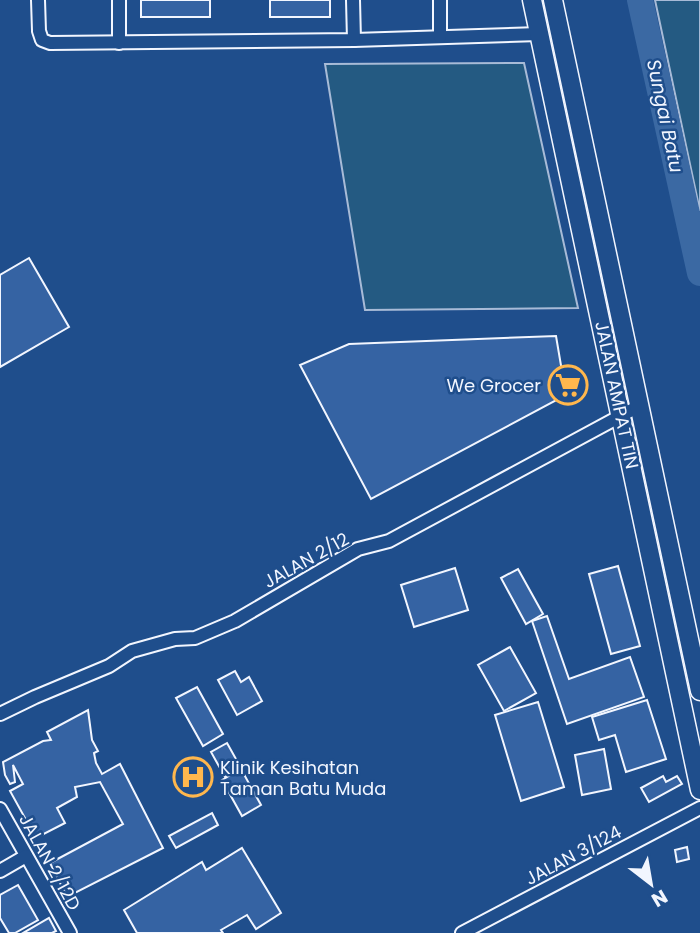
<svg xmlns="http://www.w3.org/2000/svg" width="700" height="933" viewBox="0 0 700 933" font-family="Poppins,sans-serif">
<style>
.green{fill:#245a82;stroke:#a8bbd7;stroke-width:2}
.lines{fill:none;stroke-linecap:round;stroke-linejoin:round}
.river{stroke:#3b69a3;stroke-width:26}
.building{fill:#3563a3;stroke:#f2f6ff;stroke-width:2}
.street-casing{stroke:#f2f6ff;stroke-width:16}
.secondary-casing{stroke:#f2f6ff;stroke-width:21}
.street{stroke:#1f4e8c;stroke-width:12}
.secondary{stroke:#1f4e8c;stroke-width:18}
.labels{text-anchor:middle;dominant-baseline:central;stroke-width:5;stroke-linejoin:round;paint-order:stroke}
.poi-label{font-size:18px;fill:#f2f6ff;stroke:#1f4e8c;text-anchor:end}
.street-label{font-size:18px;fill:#f2f6ff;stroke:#1f4e8c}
.water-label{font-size:19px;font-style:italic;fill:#f2f6ff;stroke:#1f4e8c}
</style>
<rect width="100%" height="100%" fill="#1f4e8c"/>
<!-- green -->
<g class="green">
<polygon points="655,0 700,0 700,211"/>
<polygon points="524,63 578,308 365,310 325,64"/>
</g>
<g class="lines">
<!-- river -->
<polyline class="river" points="640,0 700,273"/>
</g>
<!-- building -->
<g class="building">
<rect x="141" y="0" width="69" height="17"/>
<rect x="270" y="0" width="60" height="17"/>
<polygon points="29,258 69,327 0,367 0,275"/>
<polygon points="556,336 566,395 371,499 300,365 349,344"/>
<polygon points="618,566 640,646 611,654 589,574"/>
<polygon points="455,568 468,610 414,627 401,585"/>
<polygon points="518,569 543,614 526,624 501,578"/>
<polygon points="547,616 569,679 630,657 644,697 567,724 532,621"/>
<polygon points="510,647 536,693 504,711 478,665"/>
<polygon points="235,671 241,682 249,677 262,701 237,715 218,680"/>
<polygon points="197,687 223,734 203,746 176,698"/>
<polygon points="647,700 666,759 626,772 615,735 599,740 592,717"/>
<polygon points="538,702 564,787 521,801 495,715"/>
<polygon points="88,710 92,740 98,751 94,753 96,763 102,774 120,764 163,848 67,897 50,863 123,824 100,782 75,787 77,797 57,808 65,823 36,838 10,791 23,784 13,765 15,782 10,784 5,775 3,762 43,741 51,740 47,732"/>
<polygon points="227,743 241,768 225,777 211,752"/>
<polygon points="604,749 611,789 582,795 575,755"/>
<polygon points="241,769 261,805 242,816 222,780"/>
<polygon points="663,776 666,782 677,776 682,784 649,802 641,788"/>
<polygon points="212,813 218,825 176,848 169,836"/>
<polygon points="687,847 689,859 677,862 675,850"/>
<polygon points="242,848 281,913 256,929 247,915 221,930 223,933 137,933 124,910 202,862 206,870"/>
<polygon points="18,885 38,920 15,933 9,933 0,918 0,895"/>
<polygon points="49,918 56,931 52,933 23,933"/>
</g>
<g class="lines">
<!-- street casing -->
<g class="street-casing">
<g id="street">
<polyline points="38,0 39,31 42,40 50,43 354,40 539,34"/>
<polyline points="353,0 354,40"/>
<polyline points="440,0 440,37"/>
<polyline points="119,43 119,0"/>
<polyline points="0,714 35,697 109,666 132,651 175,639 195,638 235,621 358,549 389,541 641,405"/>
<polyline points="0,809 70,933"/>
<polyline points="0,871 26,856"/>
<polyline points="462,933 700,808"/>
</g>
</g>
<!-- secondary casing -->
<g class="secondary-casing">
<g id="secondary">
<polyline points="532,0 700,790"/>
<polyline points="553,0 700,691"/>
</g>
</g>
<!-- street -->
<use href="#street" class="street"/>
<!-- secondary -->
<use href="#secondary" class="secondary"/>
</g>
<!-- icons -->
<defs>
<g id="supermarket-ring" transform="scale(2.0125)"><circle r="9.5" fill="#1f4e8c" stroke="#ffb74d" stroke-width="1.5"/><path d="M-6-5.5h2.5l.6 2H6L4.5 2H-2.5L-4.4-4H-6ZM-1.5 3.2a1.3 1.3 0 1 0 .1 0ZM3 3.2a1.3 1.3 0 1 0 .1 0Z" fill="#ffb74d"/></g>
<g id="hospital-ring" transform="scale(2.0125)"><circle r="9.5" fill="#1f4e8c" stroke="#ffb74d" stroke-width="1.5"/><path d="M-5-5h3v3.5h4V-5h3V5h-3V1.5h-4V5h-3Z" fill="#ffb74d"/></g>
</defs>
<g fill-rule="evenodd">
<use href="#supermarket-ring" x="568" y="385"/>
<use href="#hospital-ring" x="193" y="777"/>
</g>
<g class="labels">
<!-- poi labels -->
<g class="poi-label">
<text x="541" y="385">We Grocer</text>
<text x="220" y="767" text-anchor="start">Klinik Kesihatan<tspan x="220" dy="21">Taman Batu Muda</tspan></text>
</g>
<!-- street labels -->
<g class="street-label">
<text transform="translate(617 395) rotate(78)">JALAN AMPAT TIN</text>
<text transform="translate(306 560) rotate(-29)">JALAN 2/12</text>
<text transform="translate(573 855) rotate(-28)">JALAN 3/124</text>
<text transform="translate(50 862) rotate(61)">JALAN 2/12D</text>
</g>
<!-- water labels -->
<g class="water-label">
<text transform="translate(665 116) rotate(78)">Sungai Batu</text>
</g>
</g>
<!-- north arrow -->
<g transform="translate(651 884) rotate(149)" stroke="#1f4e8c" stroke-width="5" paint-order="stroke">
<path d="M0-5L12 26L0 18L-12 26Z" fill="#f2f6ff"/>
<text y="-10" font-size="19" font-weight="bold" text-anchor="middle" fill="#f2f6ff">N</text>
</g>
</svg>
